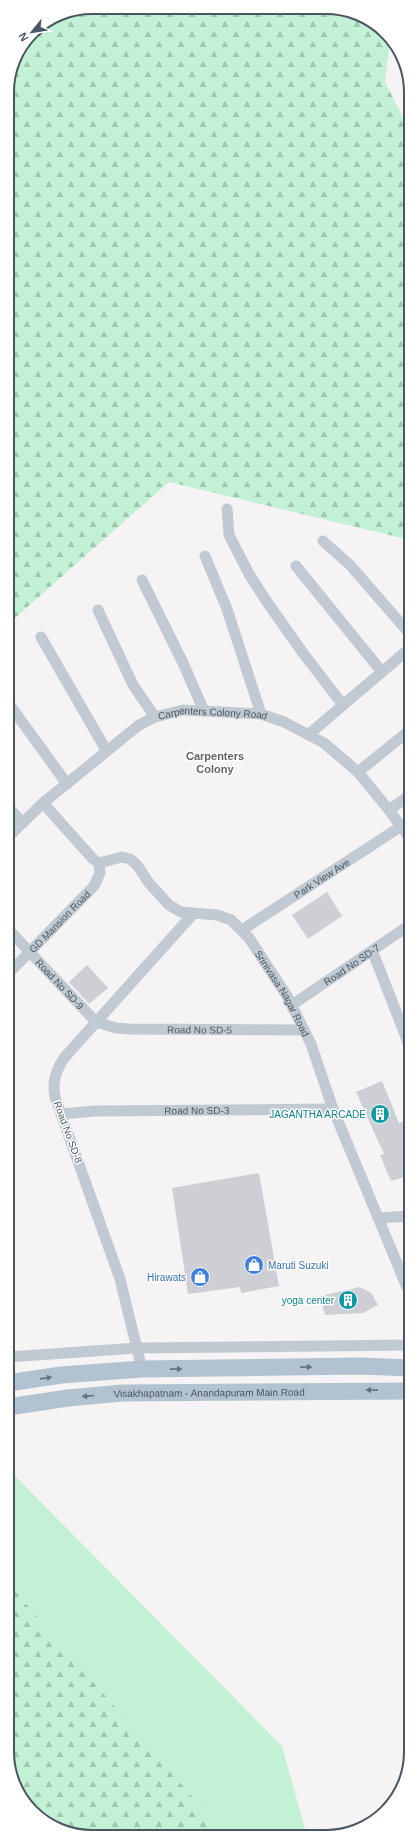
<svg xmlns="http://www.w3.org/2000/svg" width="418" height="1844" viewBox="0 0 418 1844" font-family="Helvetica,sans-serif">
<style>
.grass{fill:#c3f1d5}
.forest{fill:url(#forest-firs)}
.building{fill:#cdcfd5}
.lines{fill:none;stroke-linecap:round;stroke-linejoin:round}
.street{stroke:#c1cad2;stroke-width:11}
.primary{stroke:#b3c2d1;stroke-width:17}
.oneway{fill:#64717d}
.labels{text-anchor:middle;dominant-baseline:central;stroke-width:3;stroke-linejoin:round;paint-order:stroke}
.street-label{font-size:10px;fill:#4a5661;stroke:#fff}
.culture-label{font-size:10px;fill:#0d838f;stroke:#fff;text-anchor:end}
.shop-label{font-size:10px;fill:#366cbe;stroke:#fff;text-anchor:start}
.neighbourhood-label{font-size:11px;font-weight:bold;fill:#5f6368;stroke:#fff}
.rim{fill:none;stroke:#4a5661;stroke-width:2}
</style>
<defs>
<pattern id="forest-firs" width="22" height="20" patternUnits="userSpaceOnUse"><rect width="22" height="20" fill="#c3f1d5"/><path d="M5 1l3.5 6h-7zM16 11l3.5 6h-7z" fill="#a0c6b0"/></pattern>
</defs>
<rect width="100%" height="100%" fill="#f5f3f3"/>
<!-- grass -->
<polygon class="grass" points="8,1469 282,1746 307,1836 75,1835 28,1808 8,1763"/>
<!-- forest -->
<g class="forest">
<polygon points="92,7 343,9 390,36 385,82 410,131 410,540 169,482 7,625 7,87 14,59 32,32 60,13"/>
<polygon points="8,1583 226,1836 75,1835 28,1808 8,1763"/>
</g>
<!-- building -->
<g class="building">
<polygon points="327,892 342,916 308,939 292,915"/>
<polygon points="87,965 108,988 89,1004 69,982"/>
<polygon points="382,1081 399,1123 411,1118 411,1175 391,1181 380,1155 384,1154 356,1092"/>
<polygon points="259,1173 279,1286 241,1293 240,1287 188,1294 172,1188"/>
<polygon points="360,1287 371,1293 378,1305 363,1313 325,1315 320,1296"/>
</g>
<g class="lines">
<!-- street -->
<g class="street">
<polyline points="227,509 229,535 249,574 267,602 303,653 343,705"/>
<polyline points="323,541 350,565 410,634"/>
<polyline points="205,556 227,609 261,714"/>
<polyline points="296,566 382,672"/>
<polyline points="142,580 183,663 204,711"/>
<polyline points="98,610 133,685 155,717"/>
<polyline points="41,637 106,750"/>
<polyline points="7,701 67,784"/>
<polyline points="308,735 410,648"/>
<polyline points="358,772 410,730"/>
<path id="s1" d="M43 803 93 859 99 863 122 857 130 859 137 865 149 883 169 905 181 912 217 915 231 920 249 938 287 996 311 1044 333 1109 411 1297"/>
<polyline points="7,806 23,823"/>
<polyline points="389,810 410,795"/>
<path id="s2" d="M7 838 43 803 139 725 155 717 183 710 261 714 284 722 324 743 358 772 389 810 411 840"/>
<path id="s3" d="M7 928 96 1022 116 1028 130 1029 304 1030"/>
<path id="s4" d="M242 930 400 827"/>
<polyline points="372,950 411,1050"/>
<path id="s5" d="M7 975 94 886 100 873 99 863"/>
<path id="s6" d="M292 1005 411 924"/>
<path id="s7" d="M61 1114 95 1111 333 1109"/>
<polyline points="378,1218 411,1216"/>
<polyline points="8,1357 137,1348 411,1345"/>
<path d="M142 1369 120 1279 55 1097C52 1081 56 1071 64 1058L193 914"/>
</g>
<!-- primary -->
<g class="primary">
<polyline points="8,1383 61,1375 142,1369 360,1366 411,1368"/>
<path id="s8" d="M8 1407 68 1398 122 1393 411 1391"/>
</g>
</g>
<!-- one-way arrows -->
<defs><path id="oneway-solid" d="M-6-.8H1V-3.2L6.5 0L1 3.2V.8H-6Z"/></defs>
<g class="oneway">
<use href="#oneway-solid" transform="translate(306 1367) rotate(-1)"/>
<use href="#oneway-solid" transform="translate(176 1369) rotate(-1)"/>
<use href="#oneway-solid" transform="translate(46 1378) rotate(-8)"/>
<use href="#oneway-solid" transform="translate(372 1390) rotate(-179)"/>
<use href="#oneway-solid" transform="translate(88 1396) rotate(175)"/>
</g>
<!-- icons -->
<defs>
<g id="building-disc" transform="scale(1)"><circle r="9.5" fill="#0f9aa8" stroke="#fff"/><path d="M-4-6H4V6H1V3H-1V6H-4ZM-2.5-4.3h1.7v1.8h-1.7ZM.8-4.3h1.7v1.8H.8ZM-2.5-1h1.7V.8h-1.7ZM.8-1h1.7V.8H.8Z" fill="#fff"/></g>
<g id="shop-disc" transform="scale(1)"><circle r="9.5" fill="#3f7fe0" stroke="#fff"/><path d="M-5-2.5h2.3a2.7 3.5 0 0 1 5.4 0H5L5.5 6h-11ZM-1.5-2.5h3a1.5 2.3 0 0 0-3 0Z" fill="#fff"/></g>
</defs>
<g fill-rule="evenodd">
<use href="#building-disc" x="380" y="1114"/>
<use href="#shop-disc" x="254" y="1265"/>
<use href="#shop-disc" x="200" y="1277"/>
<use href="#building-disc" x="348" y="1300"/>
</g>
<g class="labels">
<!-- street labels -->
<g class="street-label">
<text stroke="none"><textPath href="#s2" startOffset="250">Carpenters Colony Road</textPath></text>
<text stroke="none"><textPath href="#s4" startOffset="95">Park View Ave</textPath></text>
<text stroke="none"><textPath href="#s5" startOffset="75">GD Mansion Road</textPath></text>
<text stroke="none"><textPath href="#s6" startOffset="72">Road No SD-7</textPath></text>
<text stroke="none"><textPath href="#s3" startOffset="77">Road No SD-9</textPath></text>
<text stroke="none"><textPath href="#s1" startOffset="330">Srinivasa Nagar Road</textPath></text>
<text stroke="none"><textPath href="#s3" startOffset="234">Road No SD-5</textPath></text>
<text stroke="none"><textPath href="#s7" startOffset="136">Road No SD-3</textPath></text>
<text transform="translate(68 1132) rotate(70)">Road No SD-8</text>
<text stroke="none"><textPath href="#s8" startOffset="202">Visakhapatnam - Anandapuram Main Road</textPath></text>
</g>
<!-- culture labels -->
<g class="culture-label">
<text x="366" y="1114">JAGANTHA ARCADE</text>
<text x="334" y="1300">yoga center</text>
</g>
<!-- shop labels -->
<g class="shop-label">
<text x="268" y="1265">Maruti Suzuki</text>
<text x="186" y="1277" text-anchor="end">Hirawats</text>
</g>
<!-- neighbourhood labels -->
<g class="neighbourhood-label">
<text x="215" y="756">Carpenters<tspan x="215" dy="13">Colony</tspan></text>
</g>
</g>
<!-- crop -->
<path d="M0 0H418V1844H0ZM92 14H326A78 78 0 0 1 404 92V1752A78 78 0 0 1 326 1830H92A78 78 0 0 1 14 1752V92A78 78 0 0 1 92 14Z" fill="#fff" fill-rule="evenodd"/>
<path class="rim" d="M92 14H326A78 78 0 0 1 404 92V1752A78 78 0 0 1 326 1830H92A78 78 0 0 1 14 1752V92A78 78 0 0 1 92 14Z"/>
<!-- north arrow -->
<g transform="translate(32 32) rotate(240)" stroke="#ffffff" stroke-width="3" paint-order="stroke">
<path d="M0-3L7 15L0 10L-7 15Z" fill="#4a5661"/>
<text y="-6" font-size="11" font-weight="bold" text-anchor="middle" fill="#4a5661">N</text>
</g>
</svg>
